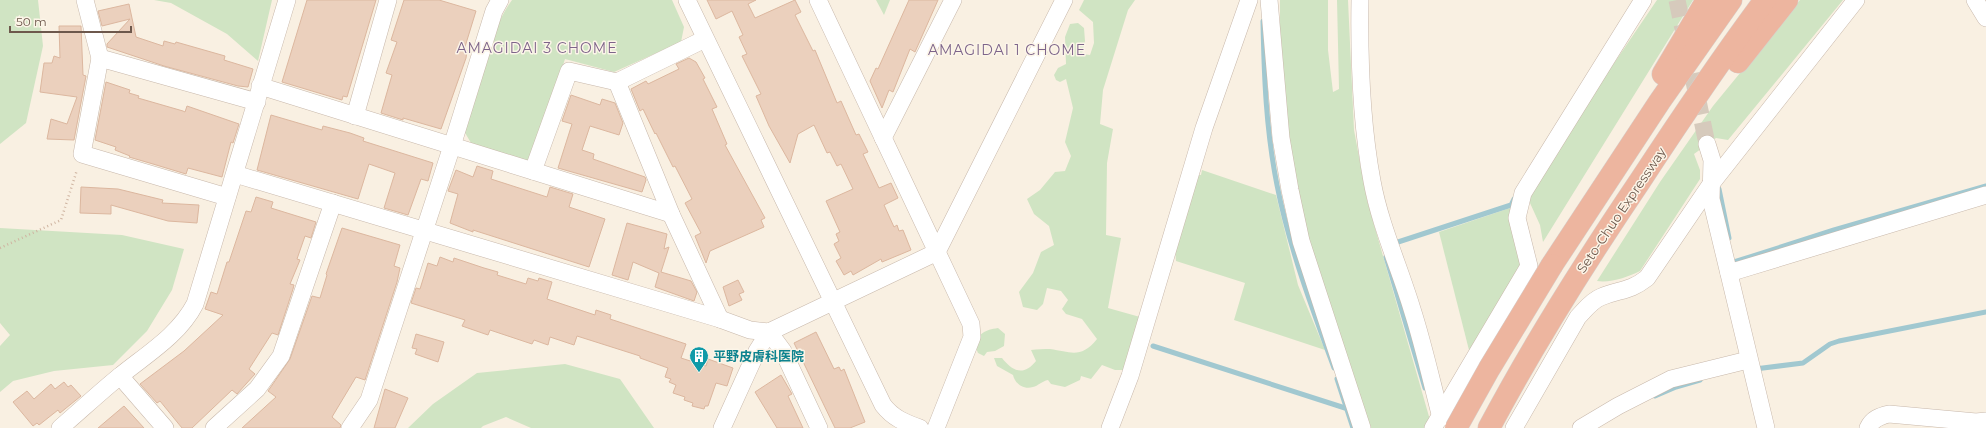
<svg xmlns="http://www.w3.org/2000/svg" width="1986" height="428" viewBox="0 0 1986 428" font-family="Montserrat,'Noto Sans JP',sans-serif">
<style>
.green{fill:#d0e4c3}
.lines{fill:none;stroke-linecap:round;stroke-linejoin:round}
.stream{stroke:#a1c8d0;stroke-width:5}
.building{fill:#ebd0bd;stroke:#dcb79f}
.street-tunnel{stroke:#d6cabc;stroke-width:17;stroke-dasharray:17 8;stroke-linecap:butt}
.street-casing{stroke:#c8b8ab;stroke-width:18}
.highway-casing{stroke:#d6d0cd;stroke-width:23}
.path{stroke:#cfb4a1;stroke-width:2.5;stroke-dasharray:1 3;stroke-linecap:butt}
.street{stroke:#fff;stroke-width:17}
.highway{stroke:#edb59f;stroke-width:22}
.highway-bridge-casing{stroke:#d6d0cd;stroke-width:23;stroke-linecap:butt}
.highway-bridge{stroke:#edb59f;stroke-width:22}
.labels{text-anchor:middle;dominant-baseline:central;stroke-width:3;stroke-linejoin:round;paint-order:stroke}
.street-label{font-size:13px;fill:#6d584c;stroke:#fcf5e8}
.culture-label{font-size:13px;font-weight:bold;fill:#0d838f;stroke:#fcf5e8;text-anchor:start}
.neighbourhood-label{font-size:14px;letter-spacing:1px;fill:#7d648a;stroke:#fcf5e8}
</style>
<rect width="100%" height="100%" fill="#f9f0e2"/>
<!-- green -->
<g class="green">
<polygon points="0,0 38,0 43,46 26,123 0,144"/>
<polygon points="154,0 272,0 258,61 227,34 171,3"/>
<path d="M512 0H672L684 27 681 42 614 72 565 59 532 160H522L471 143 464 131C477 91 488 33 512 0Z"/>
<polygon points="876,0 890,0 884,15"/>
<path d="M1084 0H1135L1128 10 1103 90 1100 124 1113 129 1107 163 1106 235 1121 238 1108 308 1140 317 1124 370H1115L1102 365 1091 379 1081 376 1080 380 1065 387 1051 384 1048 380C1042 381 1038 386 1033 387 1024 390 1015 384 1013 375L997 366 994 358H1002C1013 372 1024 376 1036 361L1031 350C1037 349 1044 349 1050 349 1071 352 1081 359 1097 339L1082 319 1066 314 1062 309 1068 300 1061 291 1047 288 1043 304 1037 310 1023 307 1019 292 1033 273 1041 252 1054 245 1049 226 1034 214 1027 199 1040 190 1055 172 1065 171 1071 156 1065 142 1073 108 1066 79 1060 82 1056 80 1054 75 1058 68 1066 64 1065 37 1070 24 1078 23 1084 28 1085 41 1082 54 1090 55 1094 43 1093 22 1079 10Z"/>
<polygon points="1280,0 1328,0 1328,50 1333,92 1339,89 1337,0 1348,0 1354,130 1367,200 1430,420 1426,428 1370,428 1310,255 1292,175 1280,83"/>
<polygon points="1657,0 1693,0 1543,242 1540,225 1530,203 1529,196 1587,103"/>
<path d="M1800 0H1843L1728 140 1716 138 1694 154 1700 170V179L1640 271C1628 277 1611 283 1597 281L1660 182 1713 106Z"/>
<polygon points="1202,170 1276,195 1298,285 1325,350 1234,320 1245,283 1176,261 1175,248 1198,175 1201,175"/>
<polygon points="1513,207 1522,261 1470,354 1439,232"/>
<polygon points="0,228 122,235 184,249 172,290 147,331 113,365 54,371 13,381 0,392 0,346 10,335 0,323"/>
<path d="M998 328 1005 334 1004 346 995 351 987 352 984 356 978 353 975 346C978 333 985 330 998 328Z"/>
<polygon points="565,364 620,379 654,428 531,428 506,417 483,426 481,428 408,428 433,404 477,373"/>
</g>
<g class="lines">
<!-- stream -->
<g class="stream">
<path d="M1263 21C1264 76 1266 130 1277 185 1289 247 1312 308 1334 368"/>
<polyline points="1719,189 1729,238"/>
<polyline points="1392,244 1511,205 1514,199"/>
<polyline points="1386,257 1425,388"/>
<polyline points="1734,262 1834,230 1986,186"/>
<polyline points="1153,346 1345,408"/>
<polyline points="1755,369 1803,363 1830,344 1839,341 1986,312"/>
<polyline points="1337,379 1353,428"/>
<polyline points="1655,396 1676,387 1700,380"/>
</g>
</g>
<!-- building -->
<g class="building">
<polygon points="307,0 376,0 347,97 343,96 342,100 282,82"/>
<polygon points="404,0 439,0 476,11 464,50 467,50 466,58 441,129 403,118 403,120 381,113 392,75 386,73 397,42 391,40"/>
<polygon points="707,0 756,0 748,4 755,18 795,0 801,12 795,15 813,51 815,50 837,103 841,101 856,135 859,134 868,152 863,154 879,188 891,183 898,198 884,205 894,227 897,225 899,231 903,230 911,250 882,262 881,259 853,275 851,271 844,275 836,261 841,258 834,244 839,241 836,234 840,232 826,201 853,189 841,164 837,166 830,152 827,153 814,125 798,134 790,163 769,126 756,96 761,94 742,56 747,54 739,37 743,35 732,11 716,19"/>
<polygon points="909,0 938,0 915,52 910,49 893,92 889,90 882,108 870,81 876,68 878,69"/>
<polygon points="129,4 136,37 163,46 164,41 175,44 176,42 225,56 224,60 253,69 248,87 238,86 164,66 107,47 107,44 130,19 102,26 98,11"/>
<polygon points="59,26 81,26 83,75 86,76 74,140 47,139 51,119 67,124 77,97 40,92 44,63 52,63 54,56 60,58"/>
<polygon points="689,58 696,62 705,78 703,79 717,107 712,109 727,144 725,145 765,218 761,220 764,227 710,251 706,263 695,236 701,233 685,203 692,199 675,166 673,167 656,133 655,134 643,109 640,111 631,89 646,81 648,84 679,69 676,64"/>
<polygon points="106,82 130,90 129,93 139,96 138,98 183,111 185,112 187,106 239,124 233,143 231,142 222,177 188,168 186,174 153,164 129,157 130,156 115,150 116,147 95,140"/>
<polygon points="571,95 600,105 602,99 615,103 623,123 619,135 590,126 582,150 594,154 593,159 645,177 646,180 642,192 558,168 572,124 562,121"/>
<polygon points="271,115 322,130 323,126 350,133 364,138 363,141 433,163 428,181 421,179 408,215 384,208 395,173 369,164 358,199 257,170"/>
<polygon points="477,166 493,171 491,179 547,197 550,187 573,194 569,207 605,219 589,267 473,230 473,232 450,223 458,194 448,191 456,170 473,177"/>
<polygon points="81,187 118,189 163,200 162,203 199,205 197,223 168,221 111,205 111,214 80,213"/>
<polygon points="256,197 273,202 271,208 316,222 311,238 305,236 297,259 300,260 290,284 294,285 293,289 278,335 272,333 249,369 255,374 237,394 232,390 192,428 182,428 160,401 157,403 140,384 184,351 223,315 205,309 211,292 217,294 227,262 229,262 246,211 251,212"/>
<polygon points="627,223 667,234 664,249 669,247 661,272 691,281 697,292 694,301 655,287 659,273 633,262 628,280 612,275"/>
<polygon points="342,228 400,245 394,266 400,268 397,282 365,380 356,377 332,417 341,425 340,428 242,428 276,397 268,391 290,359 312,296 320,298 327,275 326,274"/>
<polygon points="440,257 453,262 454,258 484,268 498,272 497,275 526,284 528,278 538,281 539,278 552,282 547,299 595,315 596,310 611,315 610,319 686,344 681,358 706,366 708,359 733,368 727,386 716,383 708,406 705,406 704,409 692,406 693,403 684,400 685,397 673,393 676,385 669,382 671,379 665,377 668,368 640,358 640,356 577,336 574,345 550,337 548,345 534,340 532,344 490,330 488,335 462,326 465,320 411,303 416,288 420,289 428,263 437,266"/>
<polygon points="738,280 744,292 739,294 742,300 729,306 723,287"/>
<polygon points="816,332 834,369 839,367 841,371 844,369 865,422 850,428 835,428 794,343"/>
<polygon points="416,334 444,342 438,362 415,354 417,349 412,348"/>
<polygon points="781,375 792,394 788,396 803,428 777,428 755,392"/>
<polygon points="64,382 68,387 71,385 81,396 60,413 58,410 39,425 37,423 33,426 13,402 27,391 34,399 51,384 55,389"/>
<polygon points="385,389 408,398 395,428 374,428"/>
<polygon points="124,406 144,428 98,428"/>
</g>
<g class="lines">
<!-- street-tunnel -->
<polyline class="street-tunnel" points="1677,0 1707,144"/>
<!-- street casing -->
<g class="street-casing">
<g id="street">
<polyline points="85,0 100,58"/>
<path d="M687 0 883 405C893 418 905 423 920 428"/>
<polyline points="818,0 971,324 972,337 936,428"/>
<polyline points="1269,0 1281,138 1290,190 1301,241 1362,428"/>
<path d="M1360 0C1359 60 1361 122 1372 181 1380 225 1399 266 1412 309 1423 343 1431 379 1440 414L1444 417"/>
<polyline points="1975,0 1986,18"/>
<polyline points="617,82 671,214 720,319"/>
<polyline points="260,86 671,214"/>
<polyline points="355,116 388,0"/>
<polyline points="883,138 953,0"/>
<polyline points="1707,144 1712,160 1711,199 1766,428"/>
<polyline points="533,171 569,71 617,82 705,39"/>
<polyline points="235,174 720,319 750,330 769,332 937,252 1064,0"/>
<polyline points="227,197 82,154 100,58 257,102"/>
<polyline points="1729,273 1986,195"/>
<polyline points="120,376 165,428"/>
<path d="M60 428C80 411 100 392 120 376 147 354 179 335 195 304L287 0"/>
<polyline points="214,428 257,389 281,356 333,203"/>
<polyline points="350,428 369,400 452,146 494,11 500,0"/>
<polyline points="722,428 757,351 769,332 783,351 819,428"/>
<polyline points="1110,428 1130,376 1204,128 1249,0"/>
<polyline points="1433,428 1529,266 1517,218 1523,193 1643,0"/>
<path d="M1514 428 1578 317C1585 310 1591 301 1601 297 1620 289 1629 292 1647 278L1711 184 1856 0"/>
<polyline points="1581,428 1618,406 1671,379 1748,360"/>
<path d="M1868 428C1872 419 1880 416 1889 414L1976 422 1986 421"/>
</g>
</g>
<!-- highway casing -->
<g class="highway-casing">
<g id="highway">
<polyline points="1738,62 1787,0"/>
<polyline points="1663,74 1707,0"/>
<polyline points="1552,265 1660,101 1731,0"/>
<path d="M1489 428C1534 343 1586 261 1640 181 1680 120 1721 59 1765 0"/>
</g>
</g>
<!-- path -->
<polyline class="path" points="0,248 61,220 77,170"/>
<!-- street -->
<use href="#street" class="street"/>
<!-- highway -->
<use href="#highway" class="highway"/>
<!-- highway-bridge casing -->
<g class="highway-bridge-casing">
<polyline id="highway-bridge" points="1456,428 1489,369 1552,265"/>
</g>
<!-- highway-bridge -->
<use href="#highway-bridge" class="highway-bridge"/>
</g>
<!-- icons -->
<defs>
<g id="building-pin" transform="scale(1)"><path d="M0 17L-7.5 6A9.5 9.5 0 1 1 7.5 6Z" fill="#0f9aa8" stroke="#fcf5e8"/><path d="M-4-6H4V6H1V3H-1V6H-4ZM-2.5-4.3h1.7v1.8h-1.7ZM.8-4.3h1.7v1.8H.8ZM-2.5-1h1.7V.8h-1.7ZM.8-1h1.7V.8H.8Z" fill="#fff"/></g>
</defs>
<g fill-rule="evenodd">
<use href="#building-pin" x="699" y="356"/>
</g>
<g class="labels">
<!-- street labels -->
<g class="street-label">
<text transform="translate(1621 210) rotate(-56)">Seto-Chuo Expressway</text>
</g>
<!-- culture labels -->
<g class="culture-label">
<text x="713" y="356">平野皮膚科医院</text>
</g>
<!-- neighbourhood labels -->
<g class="neighbourhood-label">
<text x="537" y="48">AMAGIDAI 3 CHOME</text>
<text x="1007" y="50">AMAGIDAI 1 CHOME</text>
</g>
</g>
<!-- scale -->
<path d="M10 26v6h121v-6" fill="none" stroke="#6d584c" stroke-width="2"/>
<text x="16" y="26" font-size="12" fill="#6d584c" stroke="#fcf5e8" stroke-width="3" paint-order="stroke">50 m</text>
</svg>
